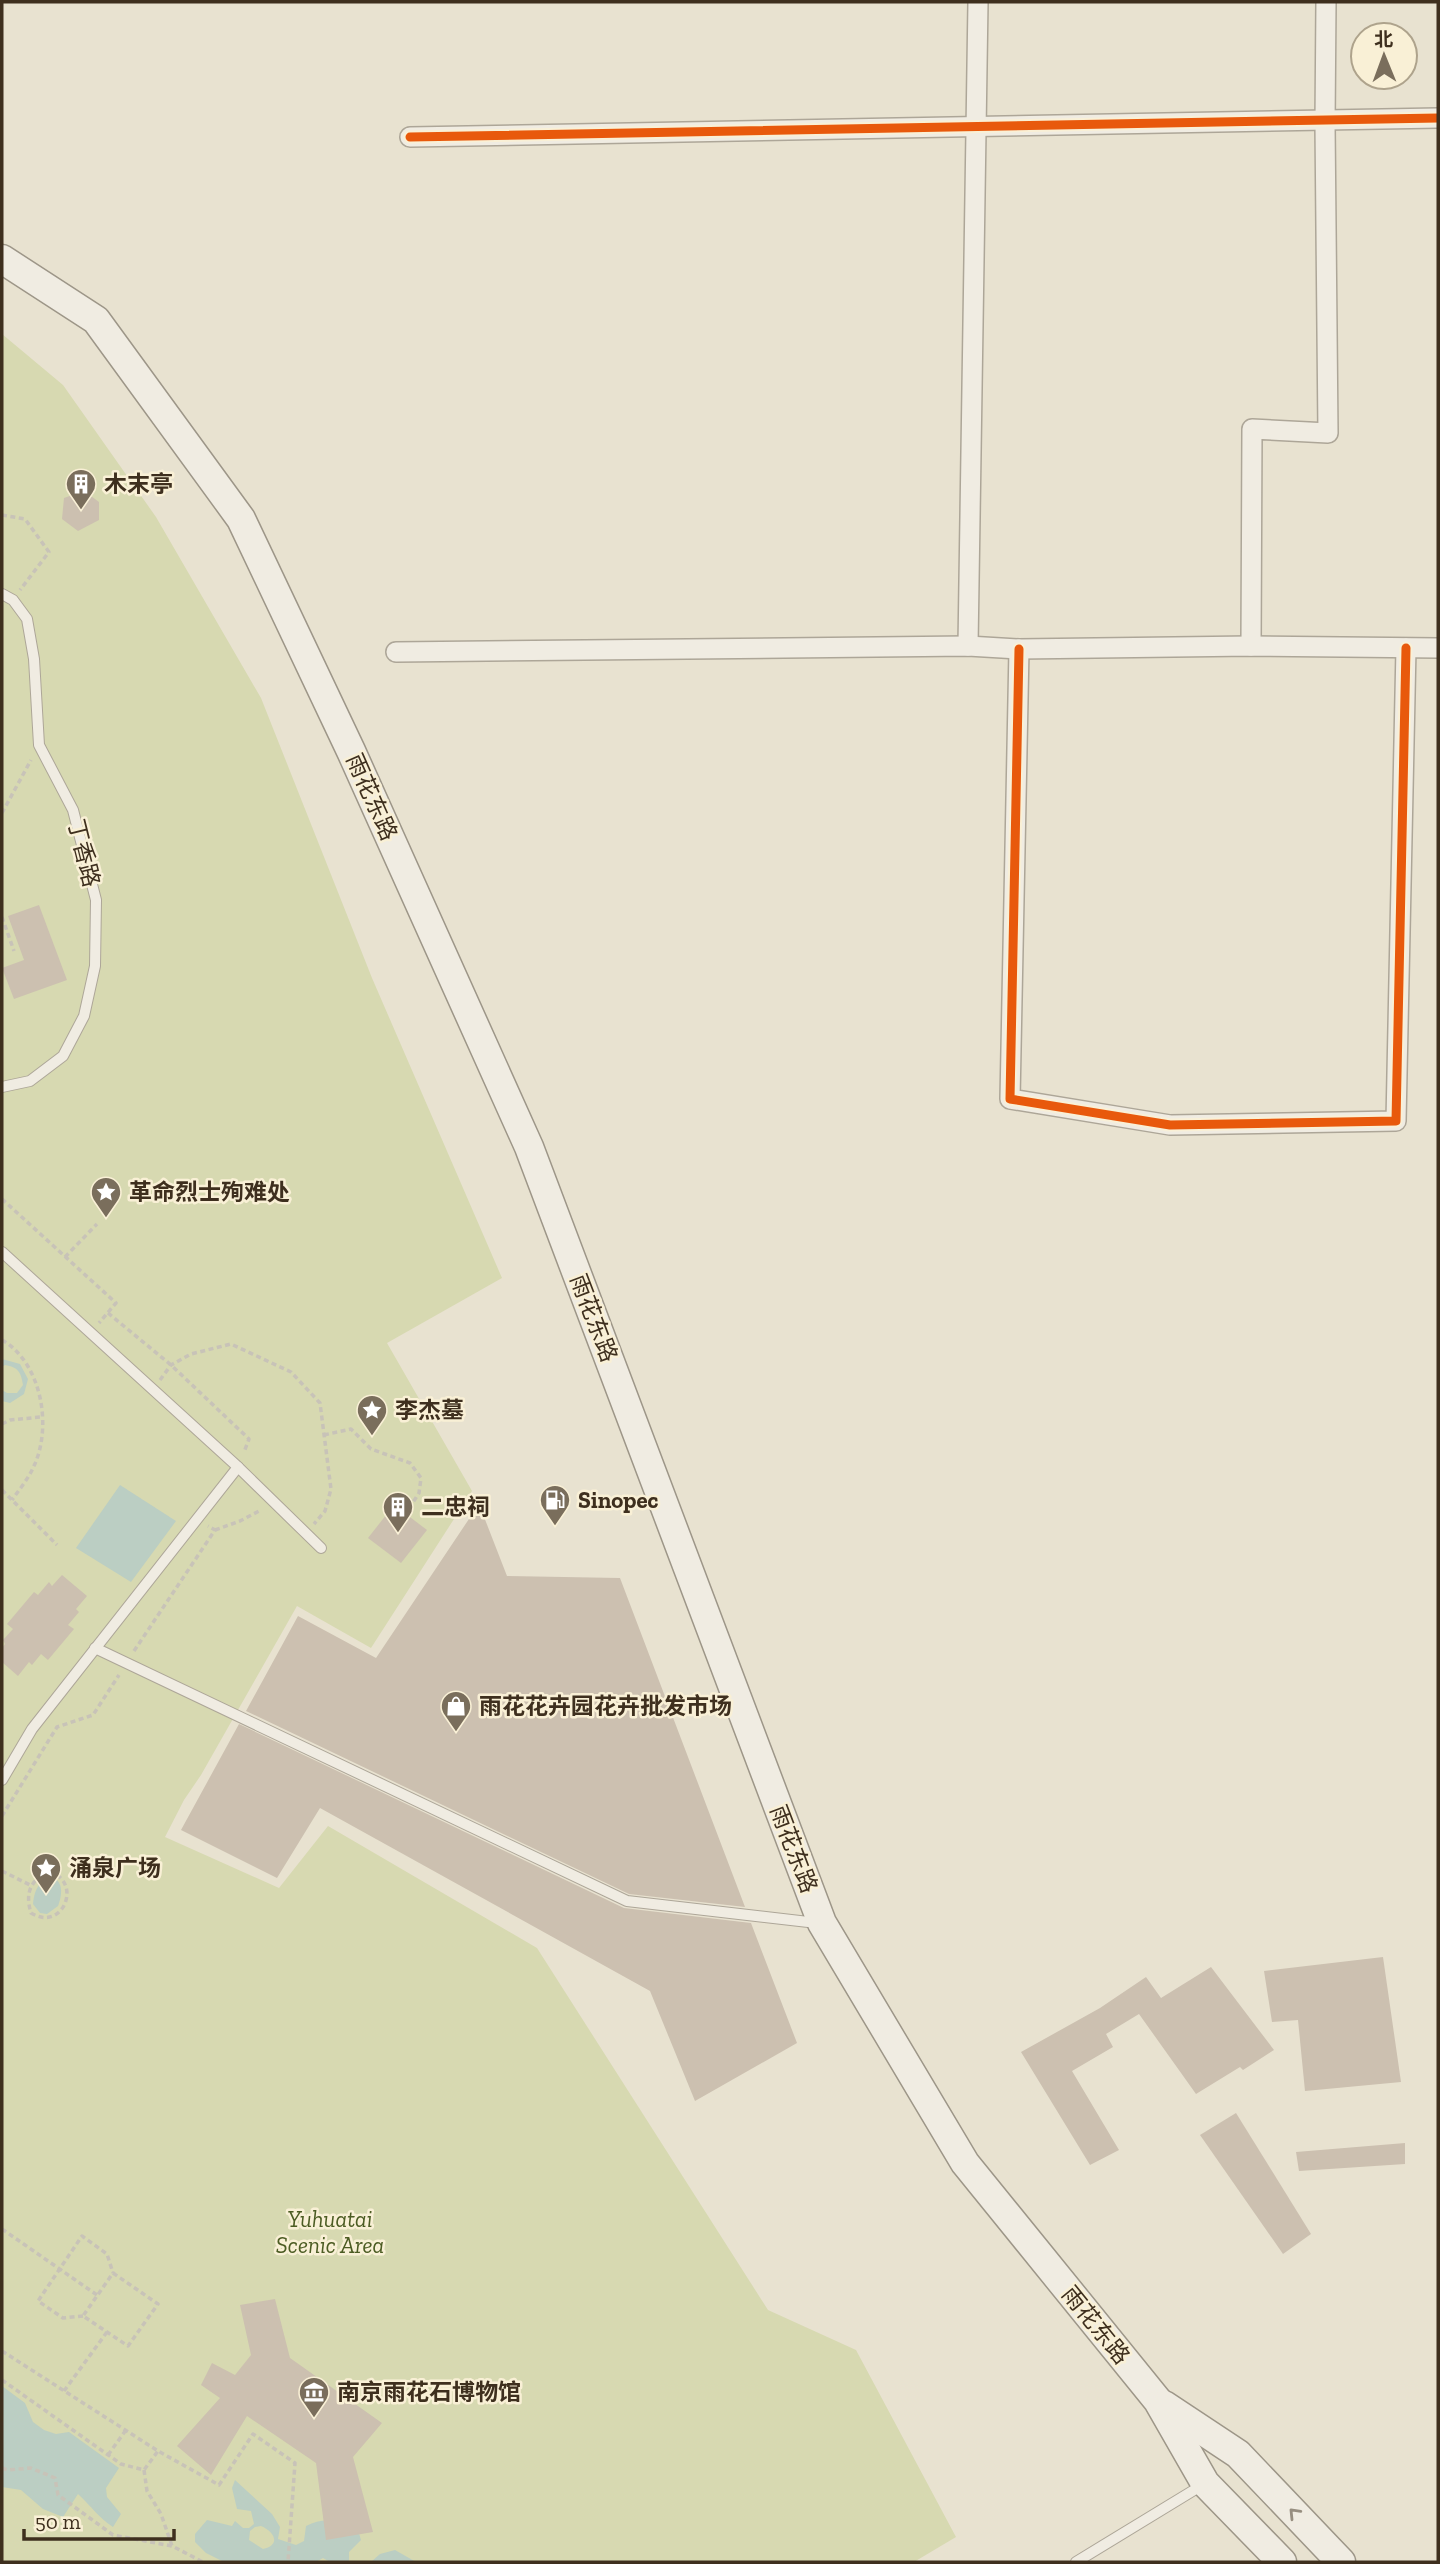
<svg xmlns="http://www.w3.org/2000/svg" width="1440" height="2564" viewBox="0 0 1440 2564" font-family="'Zilla Slab','Noto Sans SC',serif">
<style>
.green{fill:#d7d9b1}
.water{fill:#bbcec3;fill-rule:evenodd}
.building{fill:#ccc0b0}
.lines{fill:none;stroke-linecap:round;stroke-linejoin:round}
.lane-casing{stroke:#ada698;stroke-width:12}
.street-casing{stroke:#ada698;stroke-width:22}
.secondary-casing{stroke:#9d9688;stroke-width:31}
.path{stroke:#c8c3b8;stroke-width:3.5;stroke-dasharray:5 3.5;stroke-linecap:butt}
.lane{stroke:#f0ece2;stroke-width:10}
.street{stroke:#f0ece2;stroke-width:19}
.secondary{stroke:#f0ece2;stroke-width:28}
.cycleway-casing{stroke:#f9f0d6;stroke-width:13}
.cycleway{stroke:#e8590c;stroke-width:9}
.oneway{stroke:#978e80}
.labels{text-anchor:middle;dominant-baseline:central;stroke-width:5;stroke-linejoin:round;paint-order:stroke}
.poi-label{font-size:23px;font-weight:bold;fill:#3e2f1e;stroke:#f9f0d6;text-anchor:start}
.street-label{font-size:23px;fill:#3e2f1e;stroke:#f9f0d6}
.park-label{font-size:23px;font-style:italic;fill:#4c5c23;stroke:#f9f0d6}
</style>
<rect width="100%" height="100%" fill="#e8e2d0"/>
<!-- green -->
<polygon class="green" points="2,334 63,385 156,517 261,698 372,978 502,1278 387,1343 472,1491 371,1648 297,1606 201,1775 184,1800 165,1837 279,1888 328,1826 537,1948 768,2310 856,2350 956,2537 914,2562 2,2562"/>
<!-- water -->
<g class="water">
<path d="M2 1359 20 1364 28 1379 24 1394 10 1403 2 1401V1390L7 1393H17L23 1385C21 1372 18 1367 5 1365L2 1367Z"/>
<polygon points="120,1485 176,1521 131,1582 76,1548"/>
<path d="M52 1877C64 1882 62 1895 58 1906L47 1914 40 1913 33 1904C34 1892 38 1880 52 1877Z"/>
<path d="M2 2386 25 2403 33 2422 44 2430 56 2434 69 2432 119 2468 106 2488 107 2497 121 2514 113 2527C99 2518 91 2506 78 2494L63 2517 43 2509 21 2490 2 2487Z"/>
<path d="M235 2480 272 2514 280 2527 278 2539 296 2545 304 2541 306 2526C326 2516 338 2521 358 2530L361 2540 349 2552V2562H330L323 2558 316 2562 222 2561 206 2553 195 2542V2534L207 2520 232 2526 235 2521 243 2528H249L254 2524 251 2511 237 2509 232 2488ZM261 2526C275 2532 281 2545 263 2549L249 2540 250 2531 255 2527Z"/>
<polygon points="395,2550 416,2562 371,2562 380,2554"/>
</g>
<!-- building -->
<g class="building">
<polygon points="84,491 99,502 99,520 78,531 62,519 64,498"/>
<polygon points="39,905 67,980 14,999 2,968 24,960 8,916"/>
<polygon points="479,1504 507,1576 620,1578 745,1907 629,1894 246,1711 298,1616 376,1658"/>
<polygon points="394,1505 427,1530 401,1563 368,1538"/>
<polygon points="62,1575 87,1596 76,1609 79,1612 68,1625 74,1629 48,1660 41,1654 32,1665 29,1662 18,1676 2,1662 2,1648 5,1644 3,1640 13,1629 7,1624 34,1592 38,1595 49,1582 52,1586"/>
<polygon points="239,1724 624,1908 751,1923 797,2043 695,2101 650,1991 320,1808 277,1878 181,1830"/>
<polygon points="1383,1957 1401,2082 1305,2091 1298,2020 1272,2022 1264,1971"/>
<polygon points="1211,1967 1274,2050 1243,2070 1240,2067 1196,2094 1139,2014 1106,2034 1113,2047 1072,2071 1119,2150 1090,2165 1021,2052 1100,2008 1146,1977 1161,1998"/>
<polygon points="1236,2113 1311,2234 1283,2254 1200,2135"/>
<polygon points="1405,2143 1405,2164 1299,2171 1296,2152"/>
<polygon points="275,2299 290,2358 382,2423 353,2457 373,2532 326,2540 316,2463 247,2416 211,2475 177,2446 220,2398 201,2385 212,2363 235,2375 251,2355 240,2305"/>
</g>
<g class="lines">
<!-- lane casing -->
<g class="lane-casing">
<g id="lane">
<polyline points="2,594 13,600 27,619 34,659 39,745 73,810 96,900 95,966 84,1016 63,1056 30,1081 2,1087"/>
<polyline points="2,1252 238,1467 32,1729 2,1780"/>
<polyline points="238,1467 321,1548"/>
<polyline points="95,1648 627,1901 817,1923"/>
<polyline points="1076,2562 1204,2484"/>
</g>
</g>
<!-- street casing -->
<g class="street-casing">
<g id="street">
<polyline points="410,137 1438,118"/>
<polyline points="968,646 978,2"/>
<polyline points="1251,646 1252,429 1328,433 1325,124 1326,2"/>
<polyline points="1019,649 1010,1099 1170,1125 1396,1121 1406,648"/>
<polyline points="396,652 968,646 1019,649 1251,646 1438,648"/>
</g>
</g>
<!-- secondary casing -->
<g class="secondary-casing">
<g id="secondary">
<polyline points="2,259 96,320 241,519 351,751 529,1147 822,1923 965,2163 1158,2401 1205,2483 1282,2562"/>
<polyline points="1164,2405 1238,2454 1341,2562"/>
</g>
</g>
<!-- path -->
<g class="path">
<polyline points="2,515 25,519 49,552 20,590"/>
<polyline points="2,813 31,760"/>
<polyline points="2,917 14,951"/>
<polyline points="2,1199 116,1303 99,1323"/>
<polyline points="65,1257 97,1224"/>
<polyline points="108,1313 171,1365 249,1439 244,1452"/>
<path d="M2 1340C42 1363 53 1428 33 1468 28 1479 19 1490 12 1500"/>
<polyline points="160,1380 171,1365 191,1354 231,1344 291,1372 320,1403 331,1489 325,1511 314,1524"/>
<polyline points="2,1424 10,1420 41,1417"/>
<polyline points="324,1435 351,1429 371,1449 410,1463 421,1478 419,1493 410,1507"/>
<polyline points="2,1490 57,1545"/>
<polyline points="215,1530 240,1521 261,1510"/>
<polyline points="134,1651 215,1530 208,1526"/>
<polyline points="2,1816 57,1727 93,1715 119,1675"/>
<polyline points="2,1871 30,1885"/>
<path d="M49 1872C83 1880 64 1933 31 1913 25 1893 30 1880 49 1872Z"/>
<polyline points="2,2229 97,2295"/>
<polygon points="113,2273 158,2304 128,2346 83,2316"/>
<polyline points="83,2316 63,2318 38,2301 82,2236 107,2254 113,2273"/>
<polyline points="2,2351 158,2451 219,2485 253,2434 295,2463 288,2562"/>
<polyline points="2,2380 121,2464 144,2470 158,2451"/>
<polyline points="64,2391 107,2332"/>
<polyline points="108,2455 126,2430"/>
<polyline points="2,2468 8,2470 31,2468 55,2478 58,2495 113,2535 172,2546 203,2562"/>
<polyline points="144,2470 147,2491 161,2514 172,2546"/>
</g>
<!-- lane -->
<use href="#lane" class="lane"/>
<!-- street -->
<use href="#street" class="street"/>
<!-- secondary -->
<use href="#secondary" class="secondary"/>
<!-- cycleway casing -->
<g class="cycleway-casing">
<g id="cycleway">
<polyline points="410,137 1438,118"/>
<polyline points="1019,649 1010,1099 1170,1125 1396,1121 1406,648"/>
</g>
</g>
<!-- cycleway -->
<use href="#cycleway" class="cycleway"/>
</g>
<!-- one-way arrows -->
<defs><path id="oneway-chevron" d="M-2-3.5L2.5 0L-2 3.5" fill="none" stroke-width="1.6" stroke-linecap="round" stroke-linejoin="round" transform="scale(1.75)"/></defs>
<use class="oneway" href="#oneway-chevron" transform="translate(1294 2513) rotate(-134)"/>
<!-- icons -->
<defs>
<g id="building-pin" transform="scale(1.575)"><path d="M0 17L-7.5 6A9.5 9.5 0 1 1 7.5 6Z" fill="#7a6e5c" stroke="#f9f0d6"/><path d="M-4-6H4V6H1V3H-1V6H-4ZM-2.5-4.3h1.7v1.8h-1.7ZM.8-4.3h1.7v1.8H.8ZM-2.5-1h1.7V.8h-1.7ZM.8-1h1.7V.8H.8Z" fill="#fff"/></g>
<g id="sight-pin" transform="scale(1.575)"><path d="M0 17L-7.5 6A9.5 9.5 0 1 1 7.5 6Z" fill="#7a6e5c" stroke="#f9f0d6"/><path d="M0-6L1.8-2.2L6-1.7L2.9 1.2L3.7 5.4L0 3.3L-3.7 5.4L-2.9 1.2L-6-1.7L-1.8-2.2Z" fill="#fff"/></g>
<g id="fuel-pin" transform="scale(1.575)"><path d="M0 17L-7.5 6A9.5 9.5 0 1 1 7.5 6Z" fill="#7a6e5c" stroke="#f9f0d6"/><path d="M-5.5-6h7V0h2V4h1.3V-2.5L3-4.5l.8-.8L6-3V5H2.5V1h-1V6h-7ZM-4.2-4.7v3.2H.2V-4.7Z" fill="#fff"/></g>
<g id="shop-pin" transform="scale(1.575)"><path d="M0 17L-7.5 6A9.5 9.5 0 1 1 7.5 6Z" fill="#7a6e5c" stroke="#f9f0d6"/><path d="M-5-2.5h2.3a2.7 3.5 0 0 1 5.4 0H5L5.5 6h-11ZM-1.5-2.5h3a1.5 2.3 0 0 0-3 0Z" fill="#fff"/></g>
<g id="museum-pin" transform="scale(1.575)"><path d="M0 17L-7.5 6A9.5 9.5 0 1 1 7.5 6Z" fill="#7a6e5c" stroke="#f9f0d6"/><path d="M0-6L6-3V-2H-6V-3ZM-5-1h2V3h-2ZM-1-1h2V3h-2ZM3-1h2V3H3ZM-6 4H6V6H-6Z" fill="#fff"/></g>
</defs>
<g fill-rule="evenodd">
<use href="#building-pin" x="81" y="484"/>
<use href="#sight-pin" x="106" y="1192"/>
<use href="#sight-pin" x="372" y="1410"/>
<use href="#fuel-pin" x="555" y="1500"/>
<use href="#building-pin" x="398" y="1507"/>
<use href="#shop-pin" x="456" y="1706"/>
<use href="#sight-pin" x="46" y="1868"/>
<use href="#museum-pin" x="314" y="2392"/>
</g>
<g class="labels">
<!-- poi labels -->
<g class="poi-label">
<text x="104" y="484">木末亭</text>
<text x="129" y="1192">革命烈士殉难处</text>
<text x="395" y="1410">李杰墓</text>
<text x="578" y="1500">Sinopec</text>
<text x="421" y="1507">二忠祠</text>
<text x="479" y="1706">雨花花卉园花卉批发市场</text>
<text x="69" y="1868">涌泉广场</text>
<text x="337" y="2392">南京雨花石博物馆</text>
</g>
<!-- street labels -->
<g class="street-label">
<text transform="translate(372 797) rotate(66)">雨花东路</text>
<text transform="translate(84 853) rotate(76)">丁香路</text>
<text transform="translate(594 1318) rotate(69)">雨花东路</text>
<text transform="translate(794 1849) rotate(69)">雨花东路</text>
<text transform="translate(1096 2325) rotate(51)">雨花东路</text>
</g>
<!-- park labels -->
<g class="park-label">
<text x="330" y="2219">Yuhuatai<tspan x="330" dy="26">Scenic Area</tspan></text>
</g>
</g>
<!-- border -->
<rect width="1440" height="2564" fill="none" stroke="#3e2f1e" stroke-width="7"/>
<!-- north arrow -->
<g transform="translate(1384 56) rotate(359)"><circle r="33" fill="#f9f0d6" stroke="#aea38c" stroke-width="2"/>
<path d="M0-5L12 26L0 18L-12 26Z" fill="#7a6e5c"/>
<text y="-10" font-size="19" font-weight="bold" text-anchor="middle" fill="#3e2f1e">北</text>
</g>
<!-- scale -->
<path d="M24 2529v10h150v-10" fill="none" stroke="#3e2f1e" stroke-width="3.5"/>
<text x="35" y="2529" font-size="21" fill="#3e2f1e" stroke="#f9f0d6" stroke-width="5" paint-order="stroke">50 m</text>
</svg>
